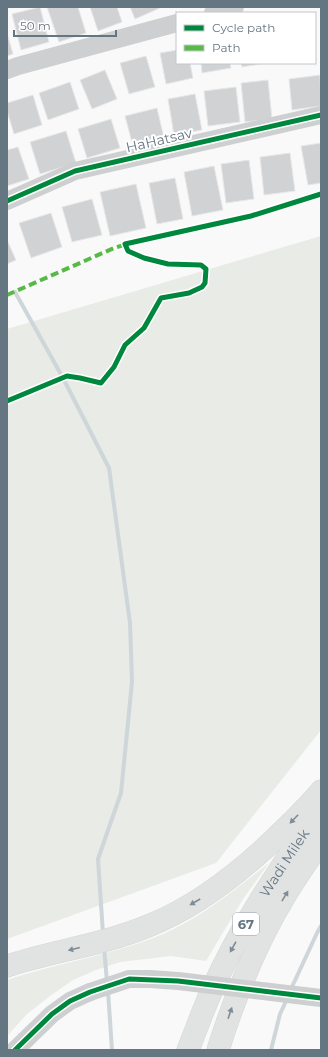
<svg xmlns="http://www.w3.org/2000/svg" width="328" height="1057" viewBox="0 0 328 1057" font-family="Montserrat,sans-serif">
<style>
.green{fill:#e8ebe6}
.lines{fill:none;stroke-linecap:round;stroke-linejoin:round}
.stream{stroke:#ced6d9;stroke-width:4}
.building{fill:#d0d2d3;stroke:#e8e8e8}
.highway-casing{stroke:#d5d6d6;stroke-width:23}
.minor{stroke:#cecfd0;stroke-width:18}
.highway{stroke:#e1e2e2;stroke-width:22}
.minor-bridge{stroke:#cecfd0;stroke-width:18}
.quiet{stroke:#58b947;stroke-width:4;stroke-dasharray:8 4;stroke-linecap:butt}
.cycleway-casing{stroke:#fff;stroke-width:8}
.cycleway{stroke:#00873e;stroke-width:5}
.oneway{fill:#7e8c96}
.labels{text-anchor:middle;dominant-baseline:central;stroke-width:4;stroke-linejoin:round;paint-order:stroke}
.shield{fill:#fff;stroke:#939fa8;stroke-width:1}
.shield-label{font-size:13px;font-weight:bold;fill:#657683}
.street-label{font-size:14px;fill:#657683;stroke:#fff}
</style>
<rect width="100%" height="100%" fill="#f9f9f9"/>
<!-- green -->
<g class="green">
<polygon points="321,236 321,730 216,863 7,939 7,329"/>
<path d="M269 863 243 899 206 961 171 956 120 962 96 970 73 980 50 996 27 1014 7 1036V980C55 964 104 956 151 939 196 922 232 892 269 863Z"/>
</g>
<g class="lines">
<!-- stream -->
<g class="stream">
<polyline points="15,292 63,378 109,468 130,623 132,682 121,793 98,859 103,934"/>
<polyline points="104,947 107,982"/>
<polyline points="291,989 317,933 321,926"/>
<polyline points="108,991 112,1050"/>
<polyline points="271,1050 280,1014 287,999"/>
</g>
</g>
<!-- building -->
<g class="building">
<polygon points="40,7 49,42 21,50 12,14"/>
<polygon points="47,7 78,7 86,33 59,42"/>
<polygon points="90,7 117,7 122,22 98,31"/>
<polygon points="130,7 159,7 160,8 135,19"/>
<polygon points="7,33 13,54 7,56"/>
<polygon points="177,50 177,63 190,63 193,78 166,84 160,53"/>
<polygon points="146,56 155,87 129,94 120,63"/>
<polygon points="201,63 230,63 231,68 202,73"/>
<polygon points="241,63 266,63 242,67"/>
<polygon points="105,70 117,99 92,109 80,80"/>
<polygon points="320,75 321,106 292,110 289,79"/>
<polygon points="268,80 272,119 245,122 241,83"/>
<polygon points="70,82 79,109 48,120 39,93"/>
<polygon points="236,87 240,122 208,126 204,91"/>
<polygon points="195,94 202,130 174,135 168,99"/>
<polygon points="33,95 42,125 14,134 7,111 7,103"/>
<polygon points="157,108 164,138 133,146 125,116"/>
<polygon points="111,119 120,148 87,158 78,129"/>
<polygon points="66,131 76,163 40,174 30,142"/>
<polygon points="321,143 321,183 308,185 301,146"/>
<polygon points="18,147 29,179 7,186 7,150"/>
<polygon points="290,153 295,191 264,195 260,157"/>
<polygon points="249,160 254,199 226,203 221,164"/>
<polygon points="214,166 223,210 192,216 184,172"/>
<polygon points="175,178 183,219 157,224 149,183"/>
<polygon points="136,184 146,228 110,236 100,192"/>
<polygon points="92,199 102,235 72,242 62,207"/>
<polygon points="51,213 62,247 31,258 19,223"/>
<polygon points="7,240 16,260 7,264"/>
</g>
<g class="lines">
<!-- highway casing -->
<g class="highway-casing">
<g id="highway">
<path d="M7 966C53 951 102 945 148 926 201 905 247 867 288 826 299 815 311 803 321 791"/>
<path id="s1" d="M188 1050C196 1030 203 1010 212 990 240 926 282 866 321 808"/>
<path d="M218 1050C235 996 256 943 286 894 297 876 309 859 321 841"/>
</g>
</g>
<!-- minor -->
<g class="minor">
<polyline points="213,13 235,7"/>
<polyline points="7,70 18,66 177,23"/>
<polyline points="7,201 75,171 321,115"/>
<polyline points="15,1050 52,1014 70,1001 90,992"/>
</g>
<!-- highway -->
<use href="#highway" class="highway"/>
<!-- minor-bridge -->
<polyline class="minor-bridge" points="90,992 129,979 150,979 178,981 321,998"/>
<!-- quiet -->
<polyline class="quiet" points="7,295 114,248 127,244"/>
<!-- cycleway casing -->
<g class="cycleway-casing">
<g id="cycleway">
<polyline points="7,201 75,171 321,115"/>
<polyline points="7,401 67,376 80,378 101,383 114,367 125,345 144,328 161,298 189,293 202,287 205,283 206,269 201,265 168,264 144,258 128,251 125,244 251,216 321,194"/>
<polyline points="15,1050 52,1014 70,1001 90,992 129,979 178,981 321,998"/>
</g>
</g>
<!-- cycleway -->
<use href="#cycleway" class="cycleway"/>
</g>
<!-- one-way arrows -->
<defs><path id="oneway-solid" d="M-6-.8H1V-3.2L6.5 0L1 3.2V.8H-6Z"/></defs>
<g class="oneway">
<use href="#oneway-solid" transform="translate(294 819) rotate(134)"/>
<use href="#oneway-solid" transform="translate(285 896) rotate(-59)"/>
<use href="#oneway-solid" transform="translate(195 902) rotate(150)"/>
<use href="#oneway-solid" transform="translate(233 947) rotate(119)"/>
<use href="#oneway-solid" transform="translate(74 949) rotate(166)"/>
<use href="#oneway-solid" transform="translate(230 1013) rotate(-71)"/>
</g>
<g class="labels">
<!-- shield labels -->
<rect class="shield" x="233" y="913" width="26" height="22" rx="3"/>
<g class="shield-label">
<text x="246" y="924">67</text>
</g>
<!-- street labels -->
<g class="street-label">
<text transform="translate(159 140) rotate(-13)">HaHatsav</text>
<text stroke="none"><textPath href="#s1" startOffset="211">Wadi Milek</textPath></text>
</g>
</g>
<!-- border -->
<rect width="328" height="1057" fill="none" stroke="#657683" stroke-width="16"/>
<!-- legend -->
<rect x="176" y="12" width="140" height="52" fill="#ffffff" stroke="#c1c8cd"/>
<rect x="184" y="25" width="20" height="6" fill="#00873e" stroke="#c1c8cd"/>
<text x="212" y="32" font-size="12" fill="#657683">Cycle path</text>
<rect x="184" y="45" width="20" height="6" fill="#58b947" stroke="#c1c8cd"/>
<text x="212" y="52" font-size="12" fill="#657683">Path</text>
<!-- scale -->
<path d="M14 30v6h102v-6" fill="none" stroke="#657683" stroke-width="2"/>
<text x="20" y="30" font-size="12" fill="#657683" stroke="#ffffff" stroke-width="3" paint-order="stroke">50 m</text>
</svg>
